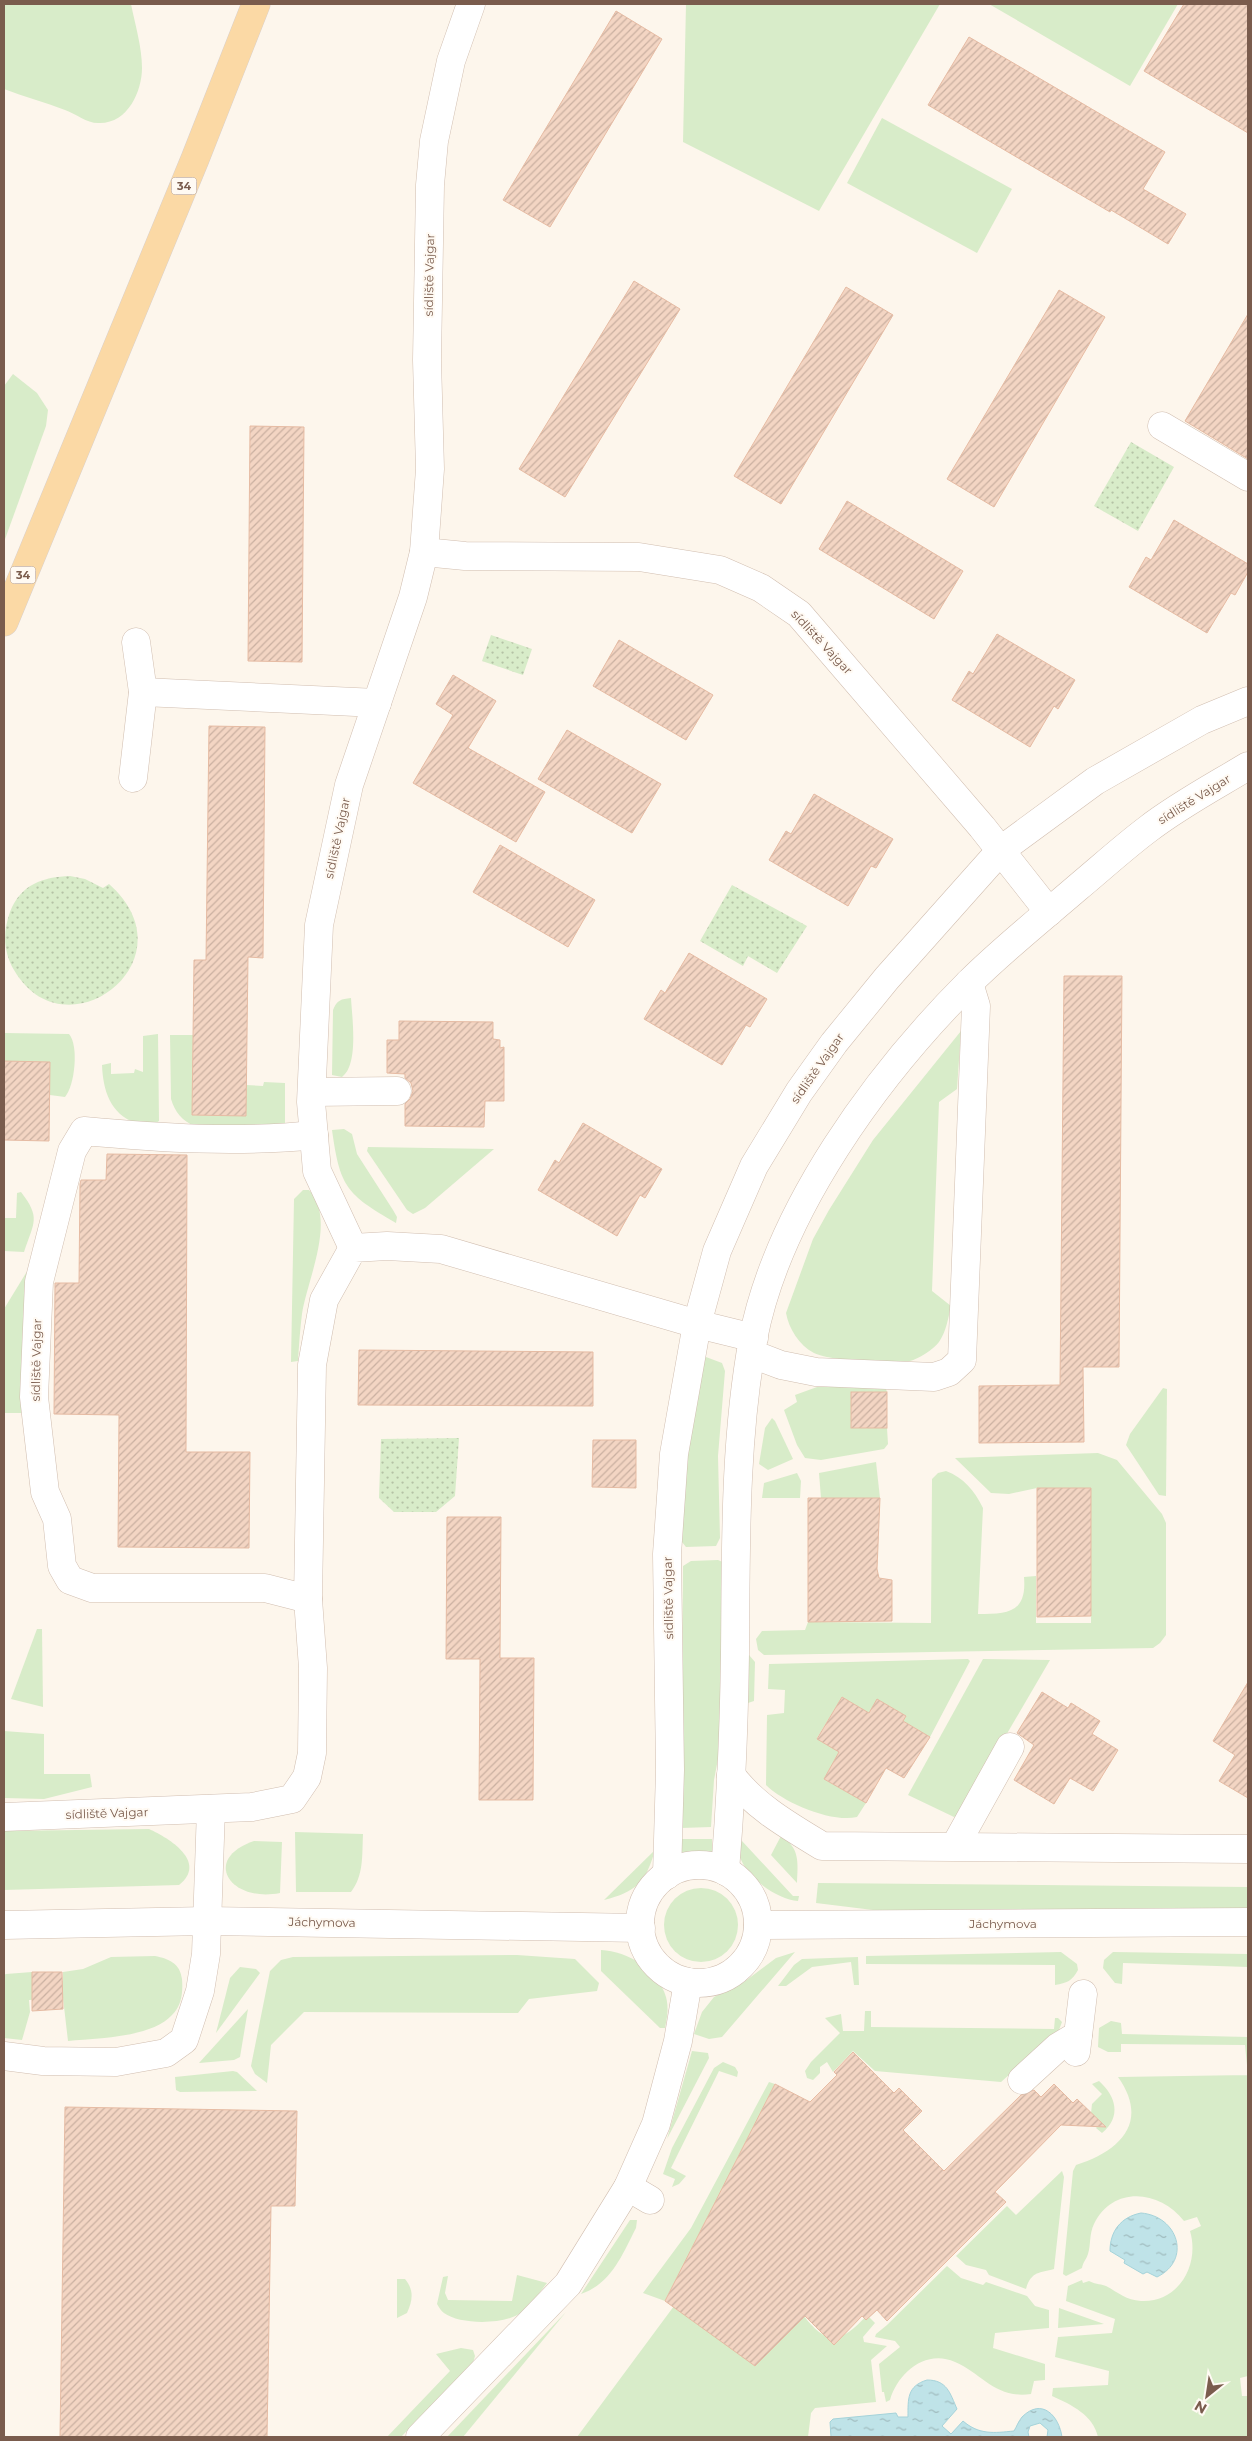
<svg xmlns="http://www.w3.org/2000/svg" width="1252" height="2441" viewBox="0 0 1252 2441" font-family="Montserrat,sans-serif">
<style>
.grass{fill:#d8ecc9}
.park{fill:url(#park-dots)}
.water{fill:url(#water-ripples);stroke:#a5d3da}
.building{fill:url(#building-hatch);stroke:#e6bba3}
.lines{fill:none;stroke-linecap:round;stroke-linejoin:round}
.minor-casing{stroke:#d1beb0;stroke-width:29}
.major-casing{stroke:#dad1cd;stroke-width:29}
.minor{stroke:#fff;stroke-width:28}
.major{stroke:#fbd9a5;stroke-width:28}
.labels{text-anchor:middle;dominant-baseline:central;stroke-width:4;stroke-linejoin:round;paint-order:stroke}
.shield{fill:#fffaf3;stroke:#a28b7f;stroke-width:1}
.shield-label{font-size:11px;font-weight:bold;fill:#7a5c4d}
.street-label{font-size:12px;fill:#7a5c4d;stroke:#fffaf3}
</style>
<defs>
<pattern id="park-dots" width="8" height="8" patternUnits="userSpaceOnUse" patternTransform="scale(1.25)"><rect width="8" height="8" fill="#d8ecc9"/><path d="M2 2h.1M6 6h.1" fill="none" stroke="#b4c2a5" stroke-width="1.8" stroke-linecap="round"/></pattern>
<pattern id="water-ripples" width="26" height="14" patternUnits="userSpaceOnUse" patternTransform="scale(1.25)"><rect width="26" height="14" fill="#bfe3e8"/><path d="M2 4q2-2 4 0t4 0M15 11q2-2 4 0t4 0" fill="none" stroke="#a0bbbe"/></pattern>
<pattern id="building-hatch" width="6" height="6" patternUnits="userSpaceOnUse" patternTransform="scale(1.25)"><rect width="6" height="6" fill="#f3d5c3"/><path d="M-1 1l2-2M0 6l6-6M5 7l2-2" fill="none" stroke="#cab0a1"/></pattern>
</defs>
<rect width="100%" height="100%" fill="#fdf6ec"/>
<!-- grass -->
<g class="grass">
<path d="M4 4H131C135 24 142 47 142 68 142 91 128 123 100 123 87 124 77 114 65 110 45 102 24 97 4 89Z"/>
<polygon points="686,4 940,4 819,211 683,142"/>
<polygon points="989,4 1178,4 1130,86"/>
<polygon points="882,118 1012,189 977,253 847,183"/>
<polygon points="13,374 37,393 48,410 46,426 4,542 4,386"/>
<path d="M351 998C352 1017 359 1065 342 1077L332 1075 333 1010C337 1000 341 999 351 998Z"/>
<path d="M961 1031 957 1089 939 1102 932 1291 951 1306C948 1319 946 1332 939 1342 933 1350 918 1359 910 1361 892 1364 829 1361 814 1353 799 1345 789 1329 786 1313L813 1239 829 1210 873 1140Z"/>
<path d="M4 1033 69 1034C79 1045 75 1086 65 1097L50 1095V1062L4 1061Z"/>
<path d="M158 1034 159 1121C150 1127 146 1127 136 1123 110 1114 103 1090 102 1065L111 1063V1074L134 1073 135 1069 143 1072V1036Z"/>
<path d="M170 1035H193L192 1115 246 1116V1085L263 1086 264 1082 285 1083V1123L281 1125 195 1126C182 1121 175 1112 171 1099Z"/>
<path d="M344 1129 352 1134 357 1154 393 1210 397 1217 396 1223C346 1194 340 1187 332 1130Z"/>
<polygon points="368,1147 494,1149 425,1208 413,1214 407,1210 367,1151"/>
<path d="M303 1190H309C337 1219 307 1280 302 1314 300 1329 299 1345 298 1361L291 1362 294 1199Z"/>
<path d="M21 1192C41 1218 34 1222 24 1252L4 1251V1218H16L17 1193Z"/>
<polygon points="32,1269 27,1413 4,1413 4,1309 26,1273"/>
<polygon points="706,1357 722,1363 725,1371 718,1456 720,1538 716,1546 686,1547 682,1542 686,1447 700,1361"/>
<polygon points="847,1386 886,1389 887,1392 852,1395 851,1428 887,1428 888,1444 884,1449 821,1460 805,1458 797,1445 784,1410 797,1402 795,1395 817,1387"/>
<polygon points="1163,1388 1167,1389 1166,1496 1159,1495 1126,1445 1130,1434"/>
<polygon points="772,1418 775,1421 793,1459 768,1470 759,1464 765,1428"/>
<path d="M1098 1453 1117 1460 1162 1514 1166 1523V1635L1160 1643 1153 1648 764 1655 758 1650 756 1639 762 1631 805 1630 808 1622 931 1623 932 1479 938 1473 946 1471C964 1478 974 1490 983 1508L978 1614C1008 1614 1027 1613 1024 1577L1036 1576V1623H1091V1488H1037L1009 1494 991 1493 955 1458Z"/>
<polygon points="876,1462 880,1498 821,1498 819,1473"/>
<polygon points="797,1473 801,1481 800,1498 762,1498 764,1483"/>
<polygon points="718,1560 725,1563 721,1743 714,1780 711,1827 681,1828 683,1566 691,1561"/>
<polygon points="37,1629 42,1629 43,1707 11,1699"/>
<polygon points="749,1655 755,1662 754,1701 748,1703"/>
<path d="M968 1659 970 1661 930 1737 903 1721 906 1716 878 1700 869 1713 842 1697 817 1738 839 1752 824 1779 866 1803 857 1817C832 1823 784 1803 766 1785L767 1715 784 1713 785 1690 768 1689 769 1664Z"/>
<polygon points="983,1659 1050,1660 960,1814 954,1817 908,1795"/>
<polygon points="4,1731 44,1734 44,1774 90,1774 92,1787 44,1799 4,1798"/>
<path d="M149 1829C169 1838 208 1862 179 1885L4 1890V1831Z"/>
<path d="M295 1832 363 1834C362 1855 364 1875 351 1892H296Z"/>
<path d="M781 1836C800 1848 798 1862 797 1883L771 1855Z"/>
<polygon points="680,1839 712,1839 712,1854 697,1852 681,1855"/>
<path d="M254 1841 282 1842 280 1893C230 1903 201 1859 254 1841Z"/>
<path d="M742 1841 793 1896H799L798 1901C774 1899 736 1871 738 1844Z"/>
<path d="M655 1850C646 1882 636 1892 604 1900Z"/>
<polygon points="818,1883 1248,1887 1248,1913 873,1910 816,1903"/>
<circle cx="701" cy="1925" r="37"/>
<path d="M601 1950C628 1951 658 1970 666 1997 669 2008 667 2018 665 2028H660L601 1971Z"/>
<polygon points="795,1952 722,2037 709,2039 694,2034 702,2012 714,1997 744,1982 776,1958"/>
<path d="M1061 1952 1077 1964 1078 1970C1072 1981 1067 1983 1055 1985V1965L866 1964V1956Z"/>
<polygon points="1113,1952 1248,1954 1248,1967 1123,1963 1122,1984 1115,1983 1103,1968 1104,1960"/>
<polygon points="517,1955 575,1959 599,1983 597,1991 529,1999 518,2013 304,2012 271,2045 267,2083 255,2074 251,2066 270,1971 281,1960 293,1957"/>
<path d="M155 1956C169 1959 180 1963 182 1979 183 1991 182 2006 172 2015 151 2038 97 2038 68 2041L63 1998 29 2000 30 2012 22 2040 4 2038V1975L6 1974 32 1972V1982L63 1981V1972L83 1969 111 1957Z"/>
<polygon points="858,1957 859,1985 854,1985 851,1962 812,1967 786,1986 778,1986 794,1965 802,1959"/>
<polygon points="240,1967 256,1969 260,1973 216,2033 230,1978"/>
<polygon points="248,2009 240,2057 234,2060 199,2063"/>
<polygon points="865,2011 871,2011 871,2027 1054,2029 1055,2018 1058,2018 1062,2022 1059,2030 1001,2082 875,2071 853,2051 833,2072 827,2062 820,2067 820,2073 813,2080 807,2078 805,2071 811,2062 840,2033 825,2018 841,2014 843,2031 864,2031"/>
<path d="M1111 2021 1121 2023 1122 2034 1248 2037V2376L1240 2378 1242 2396H1248V2437H1098C1093 2415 1072 2405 1052 2396L1053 2388 1108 2385 1109 2371 1055 2357 1058 2337 1112 2333 1115 2319 1066 2301 1068 2286 1082 2280 1083 2283 1089 2281C1097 2285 1102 2284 1106 2286 1119 2293 1126 2300 1141 2301 1179 2303 1200 2264 1190 2231L1201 2226 1197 2217 1184 2221C1160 2190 1113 2185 1094 2224 1089 2234 1091 2245 1088 2254 1086 2260 1083 2262 1082 2268L1066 2276 1063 2274 1073 2171 1076 2165C1120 2151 1150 2122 1118 2077L1248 2075 1245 2045 1121 2044V2052H1108L1098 2047 1099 2028Z"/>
<polygon points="692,2051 708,2053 709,2058 667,2139"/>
<polygon points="723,2062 735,2067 738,2072 737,2077 719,2071 671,2168 686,2176 679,2184 672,2187 675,2179 663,2174 672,2148 714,2068"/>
<polygon points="233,2071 237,2072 257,2091 180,2092 176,2090 175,2077"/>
<path d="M1099 2081C1116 2096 1122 2117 1102 2133L1096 2128 1101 2122 1091 2113 1092 2104 1102 2094 1092 2084Z"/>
<polygon points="769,2082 775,2084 665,2301 643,2293 691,2228"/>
<path d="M1062 2171 1064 2177 1054 2269C1040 2273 1031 2271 1026 2289L989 2275 986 2270 966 2265 956 2256 1007 2206 1016 2215Z"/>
<path d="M630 2220H637L636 2228C622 2255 612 2283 581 2294Z"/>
<path d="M947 2266 961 2278 983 2285 986 2282 1027 2296 1035 2306 1049 2310V2328L995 2333 993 2348 1045 2364V2380L1034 2381 1031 2394C995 2399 983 2374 955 2362 925 2349 898 2373 890 2400L886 2402 884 2392H882L879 2364 900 2347 895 2341 875 2337 876 2334 887 2325Z"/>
<path d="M517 2275 547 2283C539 2293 532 2305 522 2312 506 2325 460 2325 444 2313 441 2311 439 2307 437 2304L443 2277 448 2276 445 2293 448 2300 512 2301Z"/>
<path d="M397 2279H405C414 2290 413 2300 407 2313L397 2318Z"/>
<path d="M674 2306 755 2366 804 2316C827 2347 843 2342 867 2315L875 2323 863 2337 864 2342 887 2346 871 2360 876 2402 815 2408 811 2413 808 2437H577Z"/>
<polygon points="1059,2308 1104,2324 1058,2328"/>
<polygon points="566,2312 463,2437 447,2437"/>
<polygon points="461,2348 473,2350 475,2356 473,2363 401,2437 387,2437 450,2371 436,2354"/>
</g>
<!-- park -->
<g class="park">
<polygon points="1131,442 1174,467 1138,531 1094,506"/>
<polygon points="491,635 532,649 523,675 482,661"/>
<path d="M70 876 85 879 103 888 109 884C195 960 65 1058 14 970 3 952 3 931 10 912 21 884 43 877 70 876Z"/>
<polygon points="732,885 807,926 777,973 748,956 743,966 700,941"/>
<polygon points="459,1438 455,1496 436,1512 394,1512 379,1498 381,1439"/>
</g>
<!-- water -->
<g class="water">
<path d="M1141 2213C1178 2216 1192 2260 1157 2277L1147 2272 1143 2274 1124 2263 1125 2260 1110 2251C1110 2231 1121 2217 1141 2213Z"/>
<path d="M927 2380C947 2380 950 2393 957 2409L942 2426 951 2434 963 2421C979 2435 994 2433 1014 2431 1017 2426 1018 2422 1022 2417 1042 2397 1059 2416 1062 2437H1047L1048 2430 1040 2423 1030 2426 1028 2432 1029 2437H831L830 2422 833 2419 896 2413 898 2417H908C908 2399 907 2386 927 2380Z"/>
</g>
<!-- building -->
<g class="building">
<polygon points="1184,4 1248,4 1248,133 1144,71"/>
<polygon points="616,11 662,39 550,227 503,200"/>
<polygon points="969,37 1165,152 1143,189 1186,214 1168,244 1111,210 1110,212 928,105"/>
<polygon points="634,281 680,309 565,497 519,469"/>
<polygon points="846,287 893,315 781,504 734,476"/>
<polygon points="1059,290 1105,317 994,507 947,479"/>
<polygon points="1248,314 1248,459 1185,421"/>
<polygon points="250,426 304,427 302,662 248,661"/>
<polygon points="847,501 963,571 934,619 819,549"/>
<polygon points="1174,520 1248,564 1248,572 1235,595 1231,593 1207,633 1129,587 1146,557 1151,560"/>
<polygon points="997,634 1075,680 1058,709 1054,706 1030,747 952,700 969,671 973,674"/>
<polygon points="619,640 713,695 686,740 593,686"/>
<polygon points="453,675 496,701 468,748 545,792 516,842 413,783 453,715 436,704"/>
<polygon points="209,726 265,727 263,958 248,957 246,1116 192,1115 194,960 206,960"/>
<polygon points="567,730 661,784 632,833 538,779"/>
<polygon points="814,794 893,839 876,868 871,866 848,906 769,860 786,831 791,834"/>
<polygon points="500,845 595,900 568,947 473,892"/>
<polygon points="689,953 767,999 750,1027 746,1025 722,1065 644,1019 661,990 665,993"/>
<polygon points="1064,976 1122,976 1119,1367 1083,1367 1084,1442 979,1443 979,1386 1060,1385"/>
<polygon points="399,1021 493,1022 493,1039 500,1040 500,1048 504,1047 504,1101 485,1101 484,1127 405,1126 405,1104 410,1099 413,1091 411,1083 405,1078 405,1074 387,1073 387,1040 399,1040"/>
<polygon points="4,1061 50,1062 49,1141 4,1140"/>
<polygon points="583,1123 662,1169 645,1198 640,1195 617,1236 538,1190 555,1160 559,1163"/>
<polygon points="107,1154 187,1155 186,1452 250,1452 249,1548 118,1547 119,1415 54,1414 55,1283 79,1283 80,1184 81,1180 106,1180"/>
<polygon points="359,1350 593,1352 593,1406 358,1405"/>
<rect x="851" y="1392" width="36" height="36"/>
<polygon points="593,1440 636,1440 636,1488 592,1487"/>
<polygon points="1037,1488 1091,1488 1091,1616 1037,1617"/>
<polygon points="808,1498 880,1498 877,1569 879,1578 892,1580 892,1621 808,1622"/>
<polygon points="447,1517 501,1517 500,1658 534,1658 533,1800 479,1800 480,1659 446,1659"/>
<polygon points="1248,1682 1248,1798 1219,1781 1235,1755 1213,1741"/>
<polygon points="1042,1692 1068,1708 1071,1703 1100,1721 1092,1734 1118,1750 1093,1791 1070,1778 1054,1804 1014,1780 1034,1745 1017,1733"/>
<polygon points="842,1697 869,1713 877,1699 906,1716 903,1721 930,1737 904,1778 886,1768 866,1803 824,1779 839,1752 817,1739"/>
<polygon points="32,1972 62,1972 63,2009 32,2011"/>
<polygon points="853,2052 894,2093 899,2088 922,2111 903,2130 944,2171 1021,2095 1034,2090 1041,2097 1054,2084 1073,2103 1077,2099 1106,2127 1061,2125 995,2192 1006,2202 887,2321 877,2310 866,2320 862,2316 834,2345 805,2316 755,2366 665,2301 775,2084 810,2102 837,2075 834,2072"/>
<polygon points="65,2107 297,2111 295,2206 271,2206 267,2437 60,2437"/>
</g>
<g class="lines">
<!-- minor casing -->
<g class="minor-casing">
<g id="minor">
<polyline points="1162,426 1248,477"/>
<polyline points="424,552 465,556 639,557 720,570 761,588 799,614 982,827 1049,912"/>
<polyline points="143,692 377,703"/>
<polyline points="133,778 143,692 136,642"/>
<polyline points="312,1092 397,1091"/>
<polyline points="353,1248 317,1171 311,1102 319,925 349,785 413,597 424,552 430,469 427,360 430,185 434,141 451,61 471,4"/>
<polyline points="752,1354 781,1365 816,1372 934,1377 949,1372 962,1360 976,1006 969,983"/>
<path d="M308 1599 265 1588H92L70 1580 62 1566 57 1519 45 1492 34 1397 39 1282 72 1151 84 1131C160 1138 238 1143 314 1135"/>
<path d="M731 1775C754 1806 789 1826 822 1846L1248 1849"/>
<polyline points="4,1817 252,1807 292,1799 307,1777 312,1753 313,1668 308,1599 312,1365 324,1300 353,1248 387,1246 441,1249 697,1324 754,1338"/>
<polyline points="955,1846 1010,1747"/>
<circle cx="699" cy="1924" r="59"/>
<path d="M725 1871C731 1799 734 1727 735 1654 736 1550 734 1442 753 1339 778 1210 877 1075 969 983 1002 950 1041 919 1077 888 1101 868 1124 847 1148 829 1179 805 1215 786 1248 766"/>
<polyline points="667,1875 670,1770 667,1554 674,1454 697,1324 717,1251 754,1166 799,1092 834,1043 887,978 1001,850 1095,781 1202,720 1248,701"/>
<polyline points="4,1925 207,1921 641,1928"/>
<polyline points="758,1925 1248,1922"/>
<polyline points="1076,2052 1083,1994"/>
<polyline points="4,2056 43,2061 116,2062 166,2053 184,2040 200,1991 206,1954 211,1809"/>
<polyline points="1022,2080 1058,2047 1078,2035"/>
<polyline points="628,2187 650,2200"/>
<polyline points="420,2437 568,2284 628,2187 656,2124 678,2041 688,1982"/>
</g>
</g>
<!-- major casing -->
<g class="major-casing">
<polyline id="major" points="4,622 195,159 256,4"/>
</g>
<!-- minor -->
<use href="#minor" class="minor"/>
<!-- major -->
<use href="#major" class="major"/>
</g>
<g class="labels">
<!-- shield labels -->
<g class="shield">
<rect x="171.5" y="177.5" width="25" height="17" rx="4"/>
<rect x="10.5" y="566.5" width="25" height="17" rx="4"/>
</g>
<g class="shield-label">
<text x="184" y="186">34</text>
<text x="23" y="575">34</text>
</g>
<!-- street labels -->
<g class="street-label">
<text transform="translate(429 275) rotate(-89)">sídliště Vajgar</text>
<text transform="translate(822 642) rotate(47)">sídliště Vajgar</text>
<text transform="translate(1194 799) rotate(-32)">sídliště Vajgar</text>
<text transform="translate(337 838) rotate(-78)">sídliště Vajgar</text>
<text transform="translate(817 1068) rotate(-55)">sídliště Vajgar</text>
<text transform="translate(36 1360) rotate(-89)">sídliště Vajgar</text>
<text transform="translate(668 1598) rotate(-91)">sídliště Vajgar</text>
<text transform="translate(107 1813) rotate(-2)">sídliště Vajgar</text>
<text transform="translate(322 1922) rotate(1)">Jáchymova</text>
<text x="1003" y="1923">Jáchymova</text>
</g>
</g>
<!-- border -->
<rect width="1252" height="2441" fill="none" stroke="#7a5c4d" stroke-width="10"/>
<!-- north arrow -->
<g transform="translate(1207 2396) rotate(210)" stroke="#fffaf3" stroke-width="4" paint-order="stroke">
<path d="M0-4L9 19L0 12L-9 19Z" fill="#7a5c4d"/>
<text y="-8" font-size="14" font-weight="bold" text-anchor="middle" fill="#7a5c4d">N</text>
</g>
</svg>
